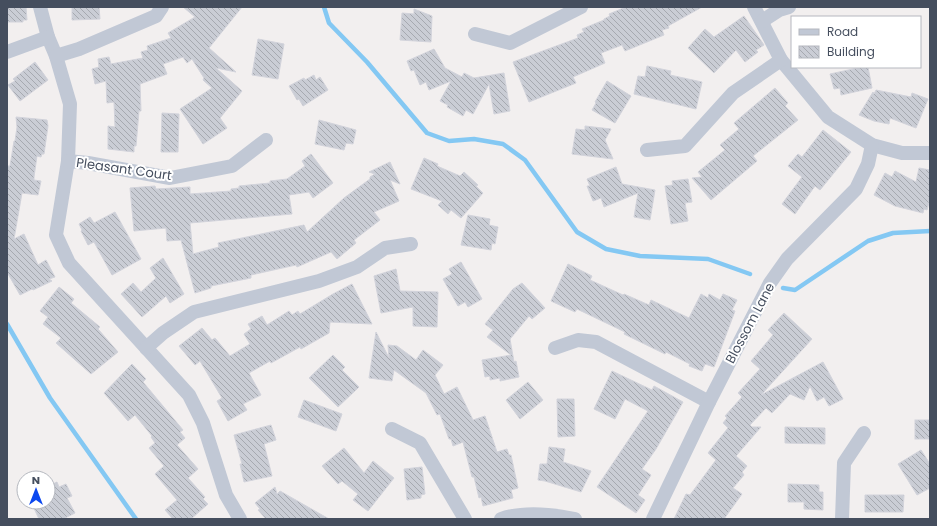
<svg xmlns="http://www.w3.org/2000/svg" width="937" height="526" viewBox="0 0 937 526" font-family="Poppins,sans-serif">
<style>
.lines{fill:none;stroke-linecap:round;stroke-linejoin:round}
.stream{stroke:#84c8f3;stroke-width:4.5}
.building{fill:url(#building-back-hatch);stroke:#d2d3db}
.minor{stroke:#c1c8d5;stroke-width:14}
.labels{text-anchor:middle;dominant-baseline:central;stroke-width:4;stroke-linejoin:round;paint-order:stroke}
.street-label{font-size:13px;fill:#454e5e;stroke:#fff}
</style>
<defs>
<pattern id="building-back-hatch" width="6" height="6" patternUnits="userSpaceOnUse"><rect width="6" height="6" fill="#cacdd5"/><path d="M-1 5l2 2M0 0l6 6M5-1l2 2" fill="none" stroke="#a6a9b0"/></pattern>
</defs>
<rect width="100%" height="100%" fill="#f2efef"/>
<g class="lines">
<!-- stream -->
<g class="stream">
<polyline points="324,7 329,23 367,62 427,133 449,141 474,139 503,144 525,160 577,232 606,249 640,256 708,259 750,274"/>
<polyline points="783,288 795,290 868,241 893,233 930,231"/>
<polyline points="7,324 50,398 136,519"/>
</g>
</g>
<!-- building -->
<g class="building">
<polygon points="7,7 26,7 27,20 23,20 23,22 7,22"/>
<polygon points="72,7 99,7 100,19 72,20"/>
<polygon points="183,7 242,7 209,48 236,72 216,68 242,91 220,118 227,128 203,144 180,109 212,88 203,80 204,78 192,59 187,63 183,57 163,64 167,74 140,84 141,111 139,111 136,146 134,146 134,152 108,149 108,126 115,127 114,102 107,103 106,81 95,84 92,69 99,67 98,59 109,57 111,64 143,58 141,52 148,50 147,46 171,38 168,33 195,17"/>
<polygon points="626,7 702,7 668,26 669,28 662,30 664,35 625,51 622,45 601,53 605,63 573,77 576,83 529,102 513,62 578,38 577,35 584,32 582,29 604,20 604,19 610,16 609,14"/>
<polygon points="414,9 432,16 431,42 400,40 402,13 414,14"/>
<polygon points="744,16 764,45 756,50 758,52 745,62 736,50 714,73 688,48 705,29 714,37"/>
<polygon points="258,39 284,44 278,79 252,75"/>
<polygon points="434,49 445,68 462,77 464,73 474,78 504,73 510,111 494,114 489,84 473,114 466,110 463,116 447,107 448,105 440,101 451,81 429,90 426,82 420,85 414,70 411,71 407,61"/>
<polygon points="35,62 48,80 20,101 8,85 15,81 13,79"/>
<polygon points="647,66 671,71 670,75 702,82 696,109 634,94 638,76 645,77"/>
<polygon points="862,67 868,67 872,88 841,95 840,88 834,89 830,74"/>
<polygon points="314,75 316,80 320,77 328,90 303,106 299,99 297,100 289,86 304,78 305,80"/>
<polygon points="607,81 631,96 615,123 592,110 596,103 595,102"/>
<polygon points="775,88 788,103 785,106 798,120 753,156 757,161 711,200 692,178 702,177 698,172 725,150 720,145 739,129 734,123"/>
<polygon points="876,90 911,97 912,93 928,99 916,128 890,118 889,124 874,121 859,115 873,92 874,94"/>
<polygon points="162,113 179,114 178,152 161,152"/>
<polygon points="16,117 47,120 48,126 44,154 42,154 41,157 37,156 34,177 34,180 41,181 38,195 22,193 14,239 24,234 38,265 46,260 55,277 49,279 52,281 33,290 32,289 20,295 7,272 7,166 10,166 14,141 15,141 17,127"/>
<polygon points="319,120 356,130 353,144 346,143 344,150 315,144"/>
<polygon points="585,126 611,129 605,140 613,159 572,154 576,129 585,130"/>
<polygon points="823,130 851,152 820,190 815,186 795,214 782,204 802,177 788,166 798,154 802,157"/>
<polygon points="311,154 333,183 313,198 309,192 289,195 292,214 190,223 193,254 219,247 218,243 304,225 307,232 344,198 370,179 370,177 375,174 369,172 390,162 400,184 390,180 399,201 374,212 380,220 354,240 356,243 337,259 331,252 297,267 296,265 251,275 251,278 211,286 211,288 195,293 181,240 167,241 166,228 134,231 130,188 155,186 156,189 190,187 190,194 231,191 231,189 239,188 239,186 270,183 270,181 287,179 305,166 302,161"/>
<polygon points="424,158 438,164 437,166 460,176 464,172 478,185 476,186 483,193 461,218 451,210 448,214 438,205 442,201 411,189"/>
<polygon points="616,167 622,184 655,190 650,220 634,217 638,193 604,207 601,198 593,201 587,186 590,186 587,179"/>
<polygon points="919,168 930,170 930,199 927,210 924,209 923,213 895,206 874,195 885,173 892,177 895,171 916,182"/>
<polygon points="688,179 692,202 685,203 688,221 671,224 665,186 673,185 672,181"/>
<polygon points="115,212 141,259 112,275 94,242 88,245 81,231 82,230 79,224 90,217 94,223"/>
<polygon points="468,215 490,219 489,225 498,227 495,244 492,243 491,250 461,245"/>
<polygon points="163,258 184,294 170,303 166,296 142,317 121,294 133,283 141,292 156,278 150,268"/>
<polygon points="461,262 482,299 468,307 465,302 458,306 443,279 452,274 449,269"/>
<polygon points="568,264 592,276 590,280 623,295 624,294 649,305 651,300 689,318 701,294 708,298 709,294 720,300 723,294 737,300 732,310 735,311 714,367 705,364 702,371 689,366 690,364 666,352 665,354 624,334 625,332 577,309 575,312 551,301"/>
<polygon points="396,269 400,291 438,292 437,327 413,326 413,307 381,313 374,276"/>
<polygon points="522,283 545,308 532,319 529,316 510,339 514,362 516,361 519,377 500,381 500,378 490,380 490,376 485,377 482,360 511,355 487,337 493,330 485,324 513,289"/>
<polygon points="352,284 372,324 330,322 329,333 301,349 300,347 271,363 270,361 249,373 261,395 243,404 247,410 228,421 217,401 222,398 200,361 195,365 179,346 202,328 212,340 215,338 230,356 250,344 244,334 251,329 248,324 262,316 267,325 289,311 292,315 298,311 300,314 333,294"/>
<polygon points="59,287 74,299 71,303 100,327 98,329 118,352 91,374 56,343 61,338 43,324 48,317 40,311"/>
<polygon points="784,313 812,339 761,395 823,362 843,399 829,406 824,397 817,401 810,386 804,400 790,394 772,413 766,408 750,425 752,427 761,427 736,456 747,466 742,472 744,475 733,488 742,494 724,519 674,519 686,494 690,495 716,460 708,453 728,428 723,423 727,418 725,416 742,397 738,393 760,369 751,361 773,335 768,330"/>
<polygon points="376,332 389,358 388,345 397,346 416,360 423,350 443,365 435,375 444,394 457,387 473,420 485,416 497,452 507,449 509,455 511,455 518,488 511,490 513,498 483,506 481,497 479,498 474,477 472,477 463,442 453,446 451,439 449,439 440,414 437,415 426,393 394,370 392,381 369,378"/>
<polygon points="333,355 345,367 342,370 359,387 338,407 309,378"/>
<polygon points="132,364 146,379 143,382 183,430 180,432 185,438 177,445 198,469 188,478 205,497 203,499 208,504 191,519 173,519 165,510 177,500 155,474 164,466 149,448 155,443 151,437 152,436 135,415 128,421 104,393"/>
<polygon points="612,371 652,390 654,386 683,402 656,449 642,469 651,475 638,495 645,500 636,513 597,487 648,411 625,399 615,419 594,409"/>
<polygon points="528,382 543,400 520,419 506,400"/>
<polygon points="557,399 574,399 575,436 558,437"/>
<polygon points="304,400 342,414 336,431 298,417"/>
<rect x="915" y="420" width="15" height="19"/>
<polygon points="271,425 276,440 264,444 272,476 244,482 240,464 242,464 234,435"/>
<polygon points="785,427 825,428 825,444 785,443"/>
<polygon points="549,447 565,449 563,462 591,471 581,492 545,481 538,480 540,464 547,464"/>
<polygon points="344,448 364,473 373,461 394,478 368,511 353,500 358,494 342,481 338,484 322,466"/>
<polygon points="921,450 930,464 930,488 917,495 898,464"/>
<polygon points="422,467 425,494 421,495 421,498 407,500 404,469"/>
<polygon points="57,482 59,487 66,484 72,496 67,498 75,513 63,519 39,519 31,502 48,502 48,486"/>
<polygon points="788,484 819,485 819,492 823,492 823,510 804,509 804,502 788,502"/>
<polygon points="275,487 277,494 280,491 329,519 266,519 258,510 260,509 255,503"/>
<polygon points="865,495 904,495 903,512 865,512"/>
</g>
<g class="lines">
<!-- minor -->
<g class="minor">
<polyline points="40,7 48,37 56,56 70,104 68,161 56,235 69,263 189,395 203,423 226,495 240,519"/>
<polyline points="754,7 781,60 828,117 872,145 902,153 930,153"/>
<polyline points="762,21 779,10 789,7"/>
<polyline points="475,34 510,43 581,7"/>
<polyline points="7,52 48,37"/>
<polyline points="56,56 79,49 156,16 162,7"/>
<polyline points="647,150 685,146 733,93 781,60"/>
<polyline points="68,161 88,163 170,178 232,166 266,140"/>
<polyline points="146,348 163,333 194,312 319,281 357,267 385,248 411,244"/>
<polyline points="555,348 578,340 596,342 709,402"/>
<polyline points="392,429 420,443 465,519"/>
<path d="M501 519C524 511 551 514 575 519"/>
<polyline points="653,519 709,402 770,283 787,259 856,189 868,164 872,145"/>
<polyline points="842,519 844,463 864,433"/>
</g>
</g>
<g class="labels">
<!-- street labels -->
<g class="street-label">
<text transform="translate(124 169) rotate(8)">Pleasant Court</text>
<text transform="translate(750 323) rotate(-62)">Blossom Lane</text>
</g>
</g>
<!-- border -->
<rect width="937" height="526" fill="none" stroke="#454e5e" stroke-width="16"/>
<!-- legend -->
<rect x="791" y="16" width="130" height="52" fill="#ffffff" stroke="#b5b8bf"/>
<rect x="799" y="29" width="20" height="6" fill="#c1c8d5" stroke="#b5b8bf"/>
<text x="827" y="36" font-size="12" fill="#454e5e">Road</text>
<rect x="799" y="46" width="20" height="12" fill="url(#building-back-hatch)" stroke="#b5b8bf"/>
<text x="827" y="56" font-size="12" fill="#454e5e">Building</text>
<!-- north arrow -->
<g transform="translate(36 490)"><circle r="19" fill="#ffffff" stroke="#b5b8bf"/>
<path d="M0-3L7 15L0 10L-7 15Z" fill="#0b47ef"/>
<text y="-6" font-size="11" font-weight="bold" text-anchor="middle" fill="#454e5e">N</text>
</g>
</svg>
